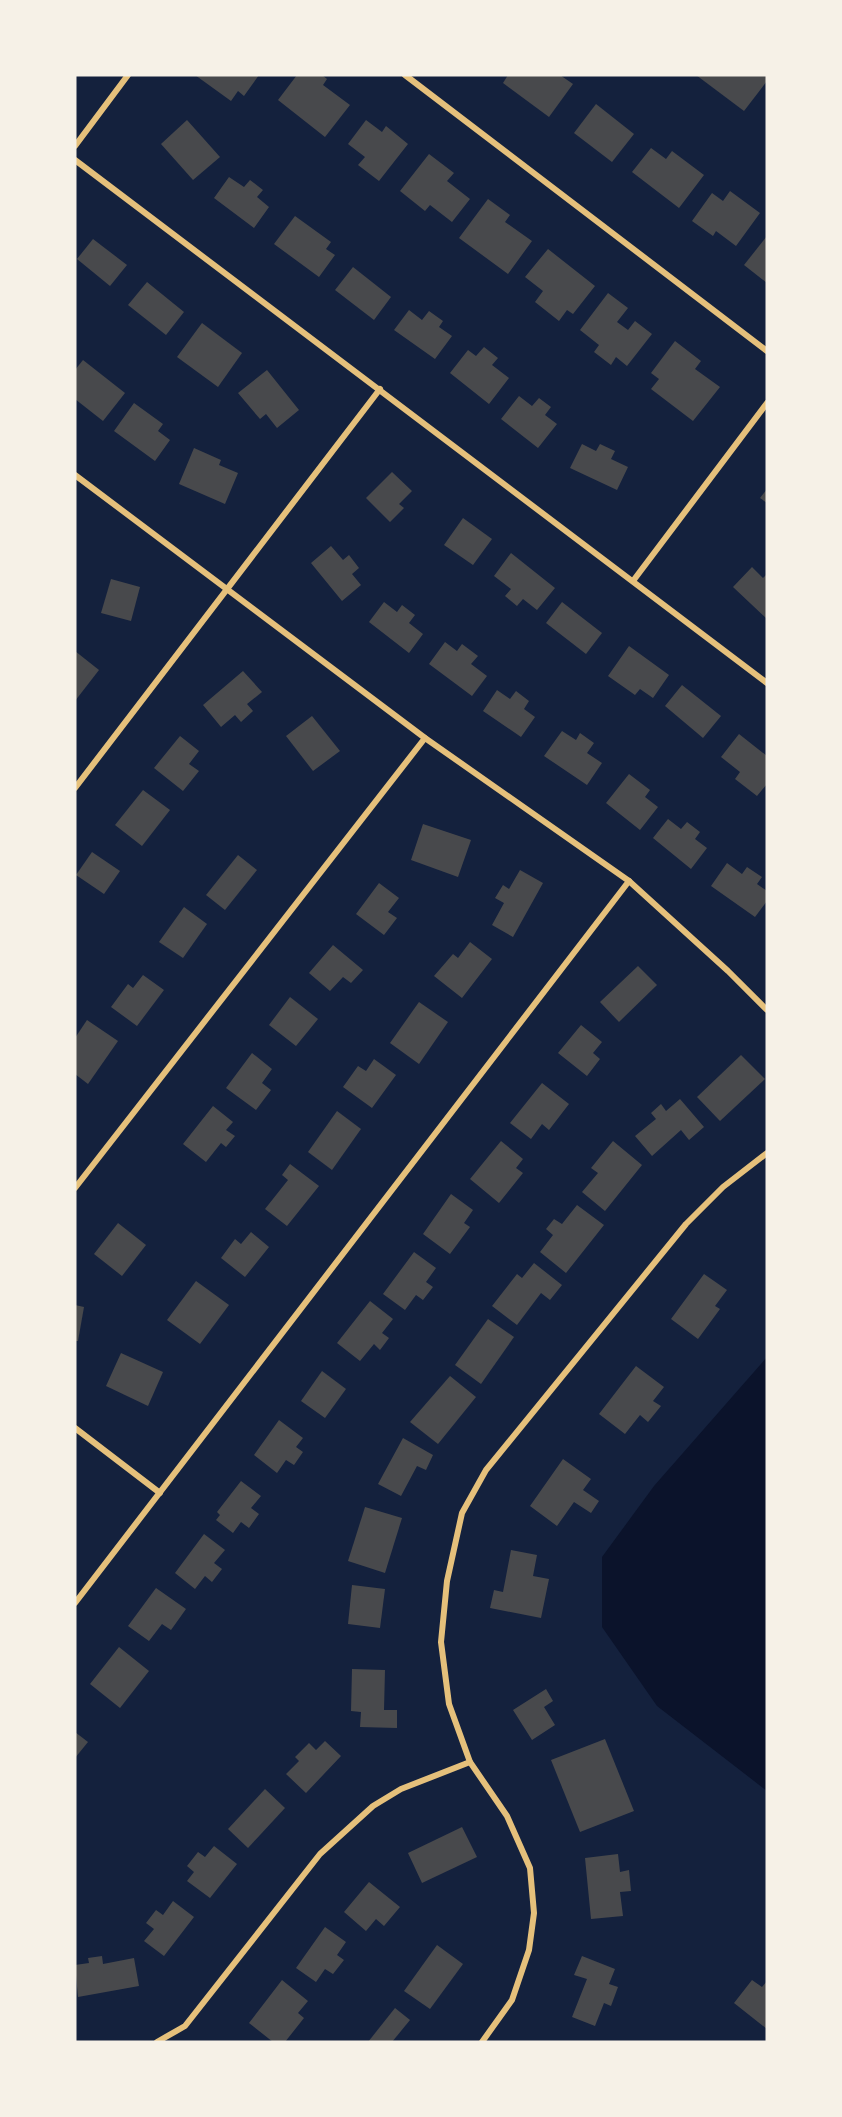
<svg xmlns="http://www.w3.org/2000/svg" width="842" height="2117" viewBox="0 0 842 2117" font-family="'Public Sans',sans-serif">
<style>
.water{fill:#0b132b}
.building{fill:#48494c}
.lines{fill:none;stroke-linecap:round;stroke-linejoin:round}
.minor{stroke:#e5c07b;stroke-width:6}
</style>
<rect width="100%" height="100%" fill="#14213d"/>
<!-- water -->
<polygon class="water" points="767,1357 767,1791 657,1706 602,1627 602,1557 654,1486"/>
<!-- building -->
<g class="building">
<polygon points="195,75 259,75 244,96 238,91 231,101"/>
<polygon points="297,75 322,75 327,79 323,85 350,105 325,137 278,100"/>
<polygon points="508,75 560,75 573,84 549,117 503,83"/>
<polygon points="696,75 767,75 767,81 744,111"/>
<polygon points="596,104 634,134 612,162 574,133"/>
<polygon points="187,120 220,157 193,180 161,144"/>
<polygon points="366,120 382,132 386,126 408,144 379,181 358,165 365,157 348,144"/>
<polygon points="651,148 666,159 672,151 704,175 679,208 632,172"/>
<polygon points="429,154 454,173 447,181 470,199 452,222 430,205 425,211 400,191"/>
<polygon points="229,177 244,187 250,180 263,190 257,197 269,207 254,228 214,198"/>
<polygon points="730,191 760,213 736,246 716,231 713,236 692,221 712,193 723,201"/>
<polygon points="488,199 510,215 505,222 532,241 508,274 459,238"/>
<polygon points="295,216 331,242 326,249 335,255 319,277 274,244"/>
<polygon points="767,236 767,283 744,265"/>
<polygon points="93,239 127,265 110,286 77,259"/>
<polygon points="548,249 595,286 573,314 567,310 559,321 535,302 543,291 525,277"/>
<polygon points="353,267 391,297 374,320 335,290"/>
<polygon points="147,282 184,312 166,335 128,305"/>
<polygon points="608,293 628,308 617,322 628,330 635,321 652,334 627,366 616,357 611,365 594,352 599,345 580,330"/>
<polygon points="409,310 422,320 429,311 443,321 439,327 452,336 435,359 394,330"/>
<polygon points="202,323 242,353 218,387 177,357"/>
<polygon points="675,341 701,361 695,369 720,387 693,421 651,389 659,379 651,373"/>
<polygon points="484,347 498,358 492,365 509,378 489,404 450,373 468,350 476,356"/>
<polygon points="83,360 125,393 103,421 75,399 75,370"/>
<polygon points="267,370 299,410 277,428 266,414 260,419 238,393"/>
<polygon points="519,396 532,406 539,398 551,407 545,415 557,424 538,448 501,419"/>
<polygon points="134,403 163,424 158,431 170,440 155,461 114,431"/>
<polygon points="582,444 596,451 600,444 615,451 611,459 628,467 617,490 570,468"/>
<polygon points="194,448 221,460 219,465 238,473 225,504 179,484"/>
<polygon points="392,472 412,491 399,504 404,508 390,522 366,498"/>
<polygon points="767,489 767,503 760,498"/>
<polygon points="463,518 492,539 473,565 444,545"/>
<polygon points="331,546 343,560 349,555 359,568 352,574 361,585 342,601 311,563"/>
<polygon points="511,553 555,588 537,610 523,599 517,606 505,596 511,589 494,576"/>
<polygon points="752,567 763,578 767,574 767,619 733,587"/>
<polygon points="111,579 140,587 131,621 101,613"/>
<polygon points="384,602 397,612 402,605 415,615 409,623 423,634 409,653 369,622"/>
<polygon points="562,602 602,633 586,654 546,623"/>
<polygon points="445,642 457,651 462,644 478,656 471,664 487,676 472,696 429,664"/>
<polygon points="629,646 669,675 653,698 640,689 635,695 608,676"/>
<polygon points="75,651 99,670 75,701"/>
<polygon points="243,671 262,692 247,704 253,711 241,722 235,715 221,727 203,705"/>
<polygon points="682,685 721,716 703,738 665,706"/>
<polygon points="497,690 510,699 516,691 529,701 524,709 535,717 521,737 483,711"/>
<polygon points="312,716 340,751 313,771 286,736"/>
<polygon points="562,731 576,740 580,733 594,743 587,753 602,763 587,785 544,756"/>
<polygon points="739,734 767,756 767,784 757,796 735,779 740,772 721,757"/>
<polygon points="180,736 199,751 189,764 199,771 183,791 154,768"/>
<polygon points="629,774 650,790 645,797 658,807 640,830 606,803"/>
<polygon points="143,790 170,810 142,846 115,825"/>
<polygon points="668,819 681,829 687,822 700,832 695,839 707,848 691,869 653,838"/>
<polygon points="423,824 471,840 458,877 411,860"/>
<polygon points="92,852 120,871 104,894 76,875"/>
<polygon points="238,855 257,870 225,910 206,895"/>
<polygon points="727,863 742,874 747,867 762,877 757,884 767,891 767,901 755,917 711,886"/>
<polygon points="520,870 543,883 513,937 492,925 504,903 495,898 503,885 509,889"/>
<polygon points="379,883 399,898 388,912 397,918 384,935 356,914"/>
<polygon points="184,907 207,924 183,958 159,942"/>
<polygon points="470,942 492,959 462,998 434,976 453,954 458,958"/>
<polygon points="333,945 363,970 351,983 343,977 330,991 309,973"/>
<polygon points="638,966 657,985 619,1022 600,1002"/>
<polygon points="143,975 164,990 137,1026 111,1007 128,984 133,988"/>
<polygon points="290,997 318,1019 296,1046 269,1025"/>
<polygon points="419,1002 448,1022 419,1064 390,1043"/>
<polygon points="87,1020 118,1041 88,1084 75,1074 75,1038"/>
<polygon points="581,1025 602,1042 593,1053 600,1059 587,1076 558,1053"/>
<polygon points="252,1053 272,1069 262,1083 271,1090 256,1110 226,1088"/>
<polygon points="741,1055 765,1079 720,1121 697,1097"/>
<polygon points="374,1059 396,1075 372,1108 343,1087 358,1066 366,1071"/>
<polygon points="542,1083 569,1104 549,1130 542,1124 531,1139 510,1123"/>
<polygon points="680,1099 704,1127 689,1140 681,1130 652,1156 635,1136 656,1119 651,1113 661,1104 666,1111"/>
<polygon points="213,1106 233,1122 226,1130 235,1136 226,1147 221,1143 206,1162 183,1144"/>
<polygon points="337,1111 361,1129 332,1170 308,1152"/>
<polygon points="501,1141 523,1159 516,1168 523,1173 499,1203 470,1179"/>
<polygon points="613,1141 642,1165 605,1211 582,1192 598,1173 591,1168"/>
<polygon points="290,1164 319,1186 287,1226 265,1209 288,1180 282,1175"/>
<polygon points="451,1194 473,1210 464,1223 470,1227 450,1254 423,1234"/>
<polygon points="577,1205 604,1225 566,1273 540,1252 553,1235 546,1229 554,1219 562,1224"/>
<polygon points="118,1223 146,1245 122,1276 94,1254"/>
<polygon points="251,1232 269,1247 245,1277 221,1258 235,1239 241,1244"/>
<polygon points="414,1252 436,1268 426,1282 433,1287 423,1300 416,1295 405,1310 383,1294"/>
<polygon points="534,1263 562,1285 550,1300 541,1293 517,1325 492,1306 517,1274 522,1278"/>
<polygon points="704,1274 727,1290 715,1306 720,1309 698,1339 671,1319"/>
<polygon points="196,1281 229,1305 200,1344 167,1320"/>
<polygon points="370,1301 393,1319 382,1333 389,1338 380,1350 374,1344 360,1361 337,1343"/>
<polygon points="75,1305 84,1307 78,1341 75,1341"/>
<polygon points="488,1319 514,1337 481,1384 455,1365"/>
<polygon points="121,1353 163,1372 148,1406 106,1386"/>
<polygon points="636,1366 664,1387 653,1401 661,1406 648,1422 640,1415 625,1434 599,1414"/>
<polygon points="322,1371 346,1389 325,1418 301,1401"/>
<polygon points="450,1376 476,1397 438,1444 410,1422"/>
<polygon points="279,1420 303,1438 296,1447 303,1452 294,1465 286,1460 277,1473 254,1455"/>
<polygon points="403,1438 433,1455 426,1470 417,1466 401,1496 378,1484"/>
<polygon points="563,1459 591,1479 583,1490 599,1501 591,1513 574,1502 557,1526 530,1506"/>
<polygon points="241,1481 261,1496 251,1508 259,1514 249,1528 241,1522 233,1533 216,1520 220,1515 217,1512"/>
<polygon points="365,1507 402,1518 385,1573 348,1561"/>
<polygon points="204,1534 225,1550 214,1563 222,1569 212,1582 205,1576 195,1589 175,1573"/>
<polygon points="511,1550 537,1555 533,1576 549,1579 541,1618 490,1608 494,1590 503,1592"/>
<polygon points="352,1585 385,1589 380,1628 348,1624"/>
<polygon points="156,1588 186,1609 171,1630 162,1624 149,1641 128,1626"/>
<polygon points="119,1647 149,1671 120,1708 90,1684"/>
<polygon points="352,1669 385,1670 384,1710 397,1710 397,1728 360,1727 361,1712 351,1711"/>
<polygon points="546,1689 553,1701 544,1707 555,1725 532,1740 513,1710"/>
<polygon points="75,1732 88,1742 75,1758"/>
<polygon points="605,1739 634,1811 580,1832 551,1760"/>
<polygon points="325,1741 341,1756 306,1793 286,1774 299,1761 295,1757 309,1743 316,1750"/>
<polygon points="265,1789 285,1808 248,1848 228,1829"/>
<polygon points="462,1827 477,1857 422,1883 408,1853"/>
<polygon points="214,1846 237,1864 210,1898 187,1881 194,1872 187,1866 198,1852 205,1857"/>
<polygon points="618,1854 620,1872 629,1870 631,1891 620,1892 623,1916 591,1919 585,1858"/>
<polygon points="369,1882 400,1907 384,1926 376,1919 366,1931 344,1912"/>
<polygon points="173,1901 194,1917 164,1956 144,1941 154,1929 146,1923 156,1910 163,1915"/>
<polygon points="325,1927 346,1942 337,1955 344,1960 333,1974 325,1969 316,1982 296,1968"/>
<polygon points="437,1945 463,1964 430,2009 404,1991"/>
<polygon points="102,1956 103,1964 134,1958 139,1986 78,1997 75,1965 89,1963 88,1958"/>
<polygon points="582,1956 615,1969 609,1984 618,1987 611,2006 604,2003 595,2026 572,2017 587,1979 574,1975"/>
<polygon points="282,1980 308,2001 298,2013 304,2018 285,2042 273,2042 249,2023"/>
<polygon points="752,1980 762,1987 767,1981 767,2029 734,2003"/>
<polygon points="395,2008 410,2020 392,2042 368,2042"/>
</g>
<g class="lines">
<!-- minor -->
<g class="minor">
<polyline points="405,75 767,351"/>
<polyline points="75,146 128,75"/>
<polyline points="75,160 767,683"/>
<polyline points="75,475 425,738 629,881 728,971 767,1010"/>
<polyline points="633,581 767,403"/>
<polyline points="75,788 380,389"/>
<polyline points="75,1188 425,738"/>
<polyline points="75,1428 160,1493"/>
<polyline points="75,1603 629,881"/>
<polyline points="157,2042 185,2026 320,1854 373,1806 401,1789 470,1762"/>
<polyline points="482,2042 512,2000 529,1950 534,1913 530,1868 507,1816 470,1762 449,1704 441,1642 447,1581 462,1513 486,1470 686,1224 723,1187 767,1153"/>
</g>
</g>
<!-- border -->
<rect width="842" height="2117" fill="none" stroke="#f6f1e7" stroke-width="153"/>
</svg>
